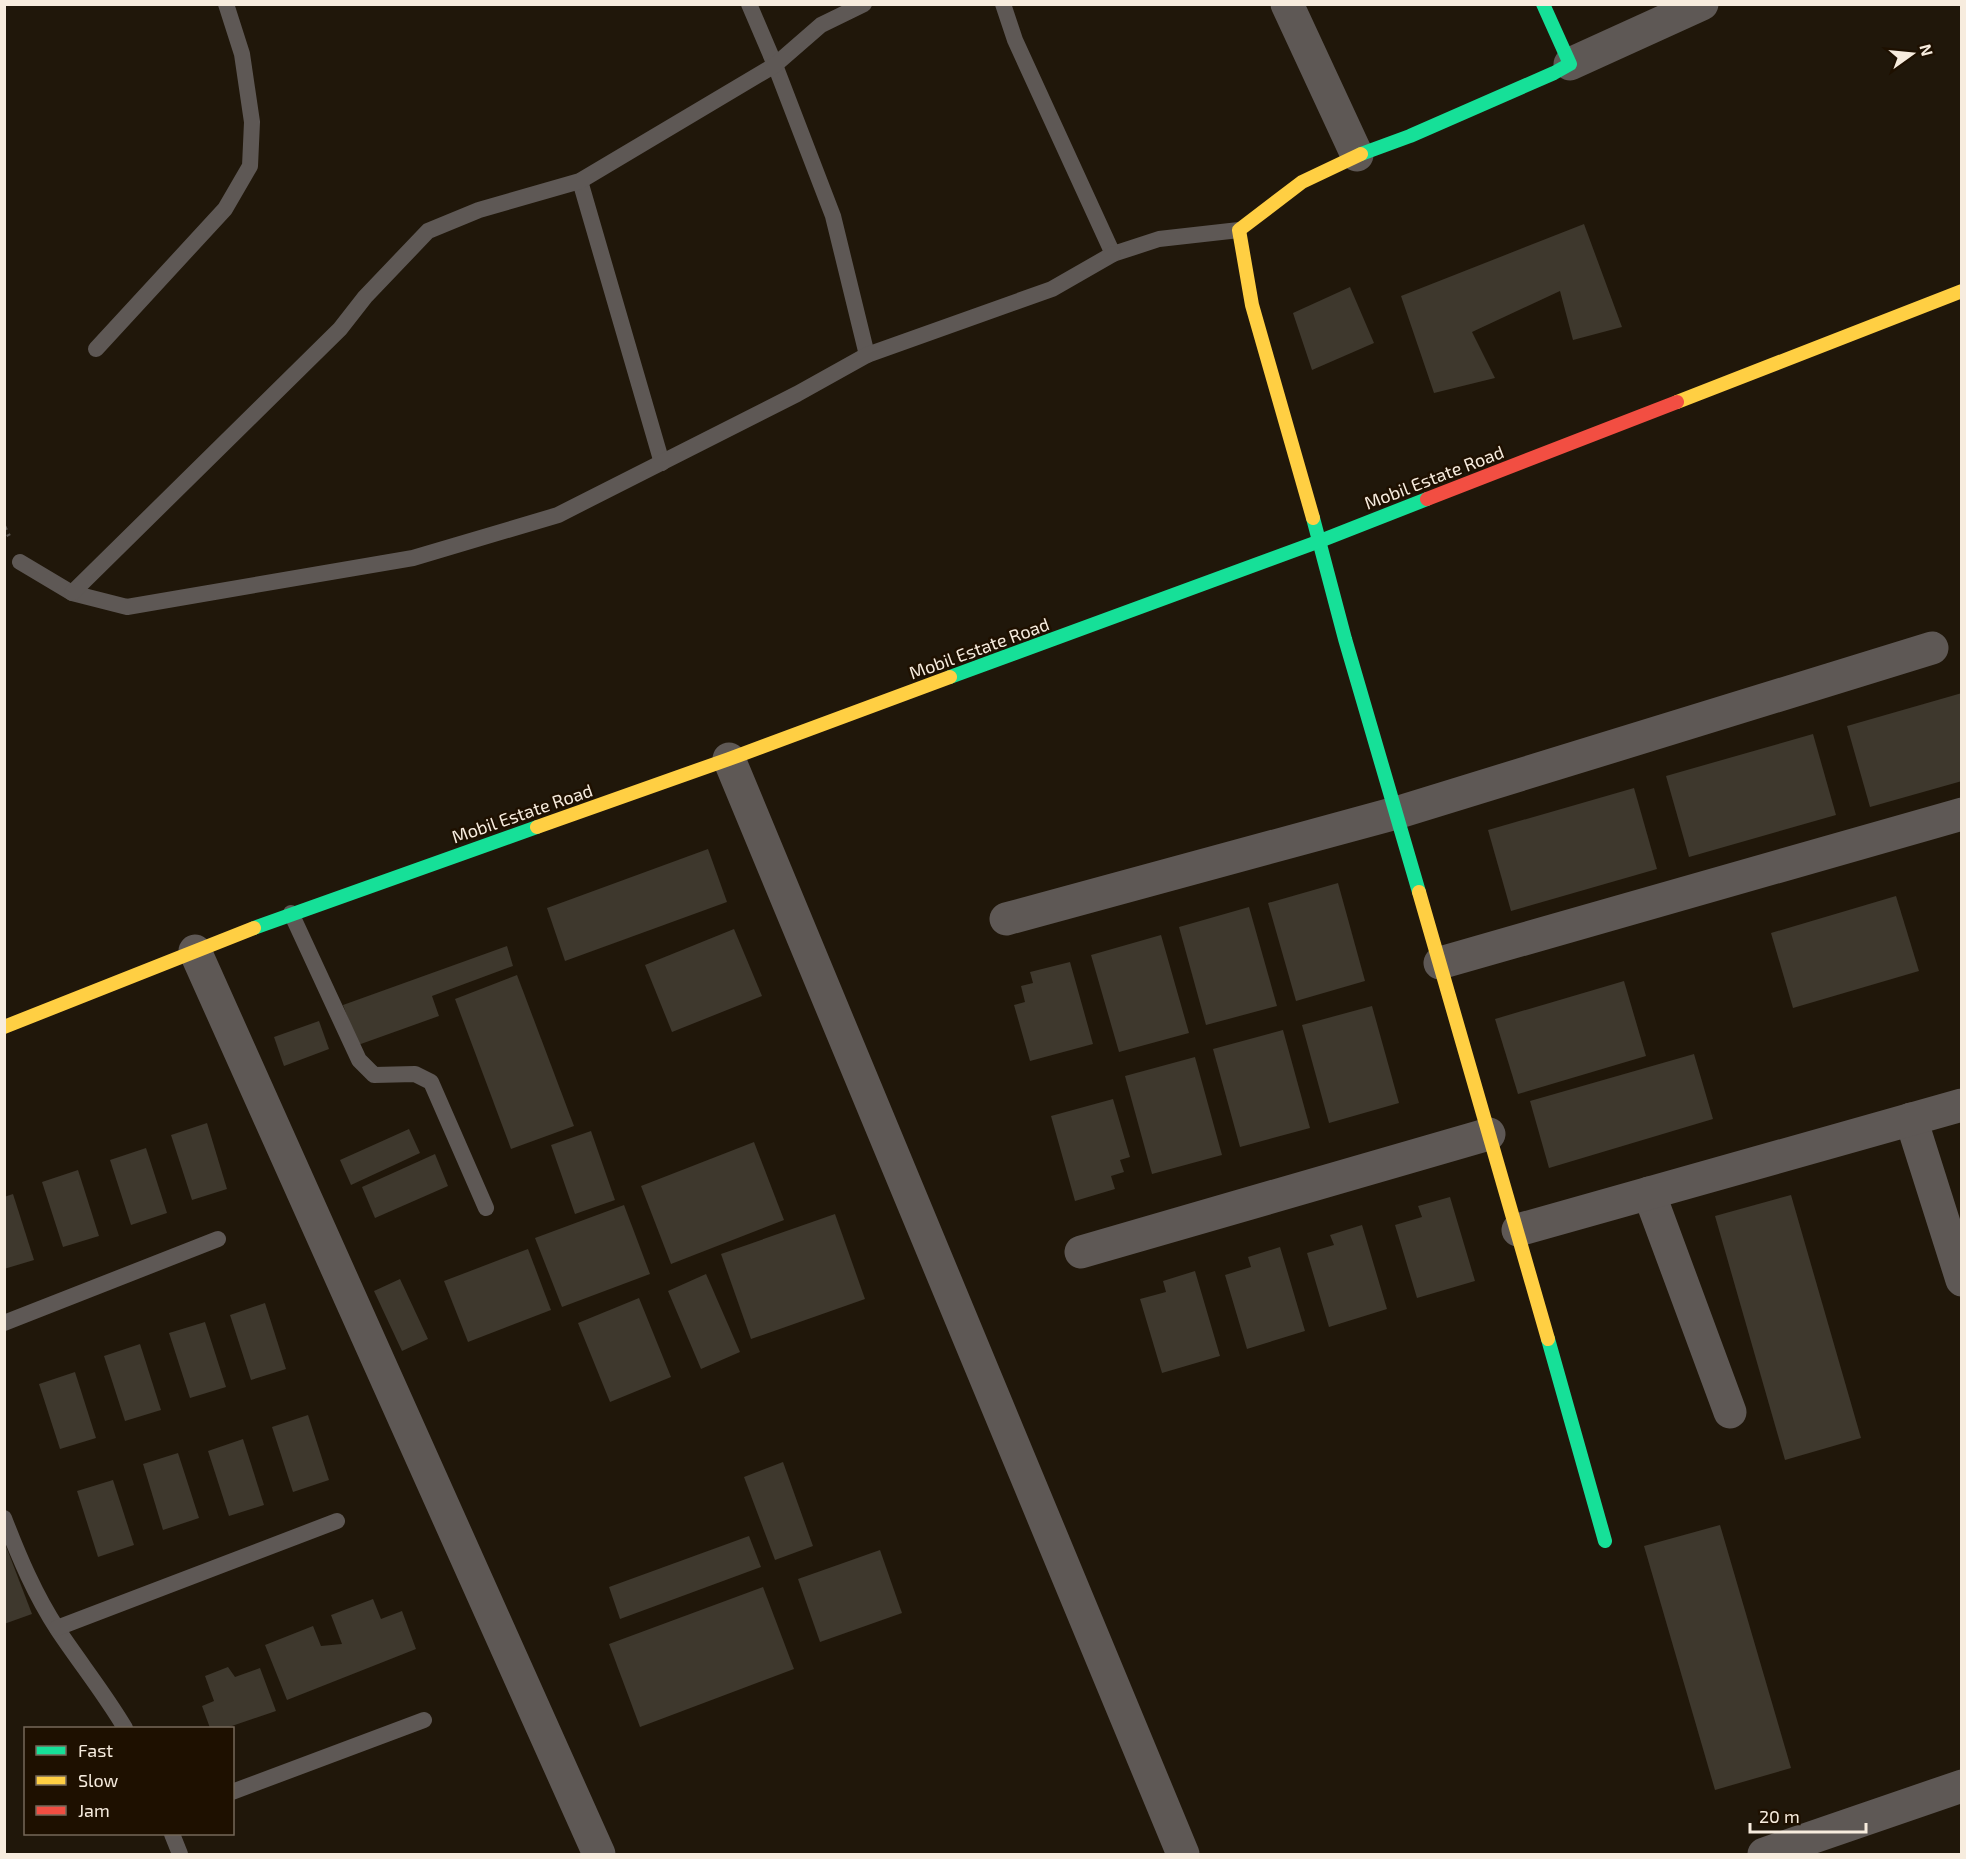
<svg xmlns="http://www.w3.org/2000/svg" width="1966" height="1859" viewBox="0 0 1966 1859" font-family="'Exo 2',sans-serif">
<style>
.building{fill:#3e382d}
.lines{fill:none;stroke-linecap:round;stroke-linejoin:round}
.path{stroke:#56504a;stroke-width:4;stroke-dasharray:4.5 4.5;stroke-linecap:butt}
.lane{stroke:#5e5855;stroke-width:16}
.street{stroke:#5e5855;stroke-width:33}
.fast{stroke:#16e098;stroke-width:14}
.slow{stroke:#ffcf43;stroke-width:14}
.jam{stroke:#f24e42;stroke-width:14}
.labels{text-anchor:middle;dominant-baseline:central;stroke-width:5;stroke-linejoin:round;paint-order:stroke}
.street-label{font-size:18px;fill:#f7ecde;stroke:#1e1000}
</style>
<rect width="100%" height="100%" fill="#20170a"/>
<!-- building -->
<g class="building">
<polygon points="1584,224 1622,327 1573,340 1560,291 1472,332 1495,378 1434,393 1401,296"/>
<polygon points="1350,287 1374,343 1312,370 1293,313"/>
<polygon points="1962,693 1962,781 1870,807 1847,726"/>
<polygon points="1813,734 1836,815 1689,857 1666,776"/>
<polygon points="1634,788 1657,869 1511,911 1488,830"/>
<polygon points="708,849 727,902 565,961 547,908"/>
<polygon points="1338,883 1365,981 1296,1001 1268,903"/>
<polygon points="1896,896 1919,971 1793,1008 1771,933"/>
<polygon points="1249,907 1277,1006 1206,1025 1179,927"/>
<polygon points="734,929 762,996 672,1032 645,965"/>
<polygon points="1161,935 1189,1033 1119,1052 1091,955"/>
<polygon points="507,946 513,966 432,996 439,1016 358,1045 343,1005"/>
<polygon points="1070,962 1093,1044 1030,1061 1014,1005 1025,1002 1021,986 1033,983 1030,972"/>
<polygon points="517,975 574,1126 511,1149 455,999"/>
<polygon points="1624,981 1646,1056 1518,1094 1495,1019"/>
<polygon points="1372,1006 1399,1103 1329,1123 1302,1025"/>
<polygon points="319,1021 329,1049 284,1066 274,1037"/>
<polygon points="1283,1030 1310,1128 1240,1147 1213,1049"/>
<polygon points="1694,1054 1713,1119 1549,1168 1530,1101"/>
<polygon points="1195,1057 1222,1155 1152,1174 1125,1076"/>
<polygon points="1113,1099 1130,1157 1120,1160 1124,1172 1111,1176 1115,1189 1075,1201 1051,1116"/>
<polygon points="207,1123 227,1189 192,1200 171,1135"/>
<polygon points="409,1129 420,1153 351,1185 340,1160"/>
<polygon points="591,1131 615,1200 575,1214 551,1145"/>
<polygon points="754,1142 784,1220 671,1264 641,1186"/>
<polygon points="146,1148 167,1213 131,1225 110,1160"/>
<polygon points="435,1154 448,1186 375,1218 362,1187"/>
<polygon points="78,1170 99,1236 63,1247 42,1182"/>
<polygon points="13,1194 34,1260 4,1269 4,1197"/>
<polygon points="1791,1195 1861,1438 1785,1460 1715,1216"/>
<polygon points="1450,1197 1475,1281 1417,1298 1395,1225 1422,1217 1418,1206"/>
<polygon points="624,1205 650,1274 562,1307 535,1238"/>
<polygon points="835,1214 865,1299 751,1339 721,1254"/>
<polygon points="1362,1225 1387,1309 1329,1327 1307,1253 1334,1245 1330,1235"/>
<polygon points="1280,1247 1305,1331 1247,1349 1225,1275 1251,1267 1248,1257"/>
<polygon points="528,1249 551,1310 468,1342 444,1281"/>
<polygon points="1195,1271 1220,1356 1162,1373 1140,1299 1166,1292 1163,1281"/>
<polygon points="706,1274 740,1352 701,1369 668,1291"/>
<polygon points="400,1279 428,1339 402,1351 374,1291"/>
<polygon points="639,1298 671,1377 610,1402 578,1323"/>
<polygon points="265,1303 286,1369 251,1380 230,1315"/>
<polygon points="205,1322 226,1387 190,1398 169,1333"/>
<polygon points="140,1344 161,1410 125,1421 104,1356"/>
<polygon points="75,1372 96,1438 60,1449 39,1384"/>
<polygon points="308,1415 329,1480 293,1492 272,1427"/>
<polygon points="243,1439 264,1505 229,1516 208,1451"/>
<polygon points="178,1453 199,1518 163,1530 143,1464"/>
<polygon points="783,1462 813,1546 775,1560 744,1477"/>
<polygon points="113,1480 134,1545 98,1557 77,1491"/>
<polygon points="1720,1525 1791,1768 1715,1790 1644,1546"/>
<polygon points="749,1536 761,1567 620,1619 609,1587"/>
<polygon points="4,1541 32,1614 4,1624"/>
<polygon points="880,1550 902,1613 820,1642 798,1579"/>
<polygon points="763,1587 794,1669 640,1727 609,1644"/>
<polygon points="373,1599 381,1619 402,1611 416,1649 287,1700 265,1645 313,1626 321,1646 342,1644 331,1615"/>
<polygon points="228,1667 235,1677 260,1668 276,1711 226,1728 210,1728 202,1706 214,1701 205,1676"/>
</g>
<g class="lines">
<!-- path -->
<polyline class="path" points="4,526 9,536"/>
<!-- lane -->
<g class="lane">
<polyline points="749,4 775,65 833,216 867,355"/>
<polyline points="1003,4 1015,40 1113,254 1159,239 1239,230"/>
<polyline points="580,181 662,463"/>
<polyline points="96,349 225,209 250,166 252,122 242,54 226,4"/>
<polyline points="20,562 72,593 127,607 413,558 558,515 797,394 867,355 1052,289 1113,254"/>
<polyline points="72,593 340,329 365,297 428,231 479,210 580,181 775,65 821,25 864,4"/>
<polyline points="291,913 359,1060 374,1075 415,1074 431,1082 486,1208"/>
<polyline points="4,1323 218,1239"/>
<path d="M4 1518C19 1557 35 1595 58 1630 80 1663 105 1694 125 1728"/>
<polyline points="57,1628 337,1521"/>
<polyline points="232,1792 424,1720"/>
<polyline points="172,1834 180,1854"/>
</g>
<!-- street -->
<g class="street">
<polyline points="1287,4 1357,155"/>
<polyline points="1570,64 1702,4"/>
<polyline points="729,759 1183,1854"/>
<polyline points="1006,919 1396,813 1932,648"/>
<polyline points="195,951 599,1854"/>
<polyline points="1440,963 1962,814"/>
<polyline points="1911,1119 1962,1280"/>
<polyline points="1649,1193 1730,1412"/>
<polyline points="1518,1230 1962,1105"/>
<polyline points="1081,1252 1489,1134"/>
<polyline points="1764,1854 1962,1786"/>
</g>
<!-- fast -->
<g class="fast">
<polyline points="1361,154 1410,136 1554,73 1570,64 1543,4"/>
<polyline points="1313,518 1345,639 1419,892"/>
<polyline points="950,677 1320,541 1427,499"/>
<polyline points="254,928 537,827"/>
<polyline points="1548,1339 1605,1541"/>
</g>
<!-- slow -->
<g class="slow">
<polyline points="1677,402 1962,291"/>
<polyline points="1313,518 1252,305 1239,230 1302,182 1361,154"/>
<polyline points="537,827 729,759 950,677"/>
<polyline points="1419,892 1548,1339"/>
<polyline points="4,1027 254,928"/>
</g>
<!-- jam -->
<polyline class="jam" points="1427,499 1677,402"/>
</g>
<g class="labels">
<!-- street labels -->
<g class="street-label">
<text transform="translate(1434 477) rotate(-21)">Mobil Estate Road</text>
<text transform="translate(979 648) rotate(-20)">Mobil Estate Road</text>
<text transform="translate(522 813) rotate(-19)">Mobil Estate Road</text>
</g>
</g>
<!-- border -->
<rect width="1966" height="1859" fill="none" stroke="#f7ecde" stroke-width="12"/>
<!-- legend -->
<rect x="24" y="1727" width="210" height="108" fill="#1e1000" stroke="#756859" stroke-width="1.5"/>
<rect x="36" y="1746" width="30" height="9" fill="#16e098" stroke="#756859" stroke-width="1.5"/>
<text x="78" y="1757" font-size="18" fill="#f7ecde">Fast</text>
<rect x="36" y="1776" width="30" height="9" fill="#ffcf43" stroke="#756859" stroke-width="1.5"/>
<text x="78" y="1787" font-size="18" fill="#f7ecde">Slow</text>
<rect x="36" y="1806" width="30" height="9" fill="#f24e42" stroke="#756859" stroke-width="1.5"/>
<text x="78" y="1817" font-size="18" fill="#f7ecde">Jam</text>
<!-- north arrow -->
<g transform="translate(1912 54) rotate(75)" stroke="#1e1000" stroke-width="4.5" paint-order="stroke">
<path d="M0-4.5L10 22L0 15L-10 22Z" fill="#f7ecde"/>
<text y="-9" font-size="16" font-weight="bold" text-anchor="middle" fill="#f7ecde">N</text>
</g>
<!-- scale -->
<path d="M1750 1823v9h116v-9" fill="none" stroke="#f7ecde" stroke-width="3"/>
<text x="1759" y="1823" font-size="18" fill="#f7ecde" stroke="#1e1000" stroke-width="4.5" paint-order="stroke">20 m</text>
</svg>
